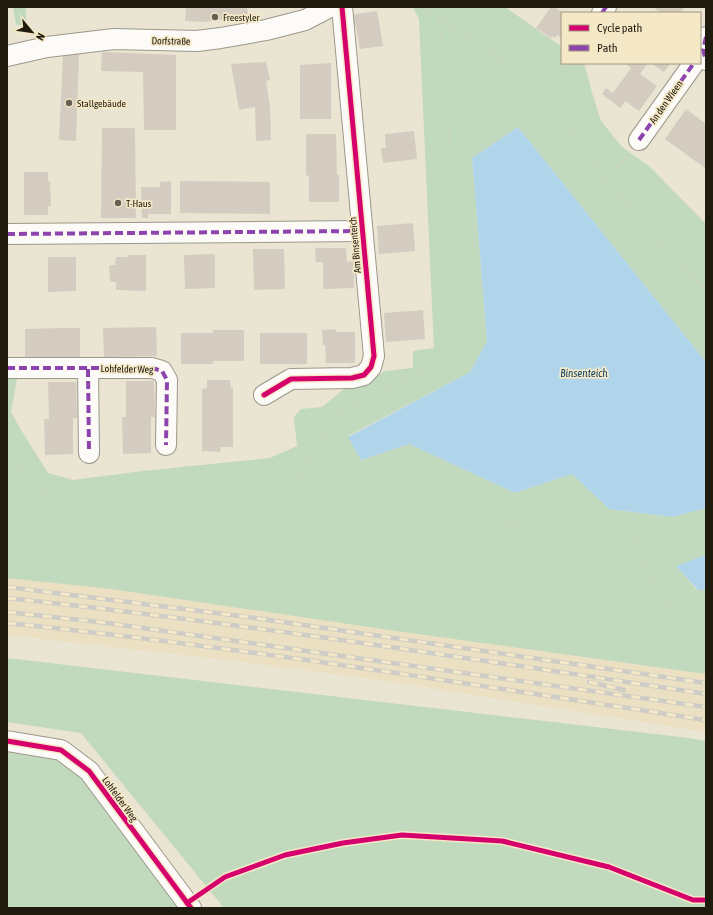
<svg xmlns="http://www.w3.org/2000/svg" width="713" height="915" viewBox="0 0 713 915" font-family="'Asap Condensed',sans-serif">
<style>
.built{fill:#ebe0c2}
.green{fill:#c1d9bc}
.water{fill:#b0d5eb}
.building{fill:#d4ccc0}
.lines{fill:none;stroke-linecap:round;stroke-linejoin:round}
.minor-casing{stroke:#9c988a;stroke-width:22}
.path{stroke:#d1cfca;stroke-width:2.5;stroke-dasharray:1 3;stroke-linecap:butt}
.minor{stroke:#fcfbf8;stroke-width:20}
.rail-casing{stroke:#ceccc7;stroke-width:4.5}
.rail{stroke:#f5e8c7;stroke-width:3;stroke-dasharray:9;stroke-linecap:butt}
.quiet{stroke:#8e44ad;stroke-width:4;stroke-dasharray:8 4;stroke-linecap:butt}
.cycleway-casing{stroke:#f5e8c7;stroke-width:8}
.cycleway{stroke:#d6006c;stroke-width:5}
.poi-dot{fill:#676153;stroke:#f5e8c7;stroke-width:1.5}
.labels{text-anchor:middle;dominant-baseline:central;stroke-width:3.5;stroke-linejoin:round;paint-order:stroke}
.poi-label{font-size:10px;fill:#201b0f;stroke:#f5e8c7;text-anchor:start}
.street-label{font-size:10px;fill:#201b0f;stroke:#f5e8c7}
.water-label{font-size:11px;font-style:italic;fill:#0d4565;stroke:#f5e8c7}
</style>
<rect width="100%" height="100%" fill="#eae4d2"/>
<!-- built -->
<polygon class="built" points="7,578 111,589 389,630 706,674 706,732 379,680 228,660 7,635"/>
<!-- green -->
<g class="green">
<polygon points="13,7 26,7 26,25 16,25"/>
<polygon points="413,7 505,7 562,47 562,63 584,63 593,96 601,121 622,147 649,166 706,224 706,362 518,127 472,158 487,341 470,372 348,436 361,460 409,444 515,493 572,474 609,509 673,517 706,508 706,555 676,566 697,590 706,590 706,674 389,630 111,589 7,578 7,379 17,379 11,412 21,430 48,473 73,480 143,471 270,458 297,446 294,417 301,409 322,407 343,390 377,376 385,371 413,368 413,351 434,348 419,19"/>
<polygon points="7,658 689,738 706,741 706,908 224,908 81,733 7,722"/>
<polygon points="7,747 53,757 83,775 180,908 7,908"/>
</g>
<!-- water -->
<g class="water">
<polygon points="518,127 706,362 706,508 673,517 609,509 572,474 515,493 409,444 361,460 348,437 470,372 487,341 472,158"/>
<polygon points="706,555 706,590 698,590 676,566"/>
</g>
<!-- building -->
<g class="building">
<polygon points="186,7 247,7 248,15 205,22 185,21"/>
<polygon points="551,7 554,7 562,12 562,38 557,35 555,38 552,36 551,38 536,28"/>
<polygon points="653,7 685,7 681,13 661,13"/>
<polygon points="377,11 383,46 360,49 356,26 352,26 350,15"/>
<polygon points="102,52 176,55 176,130 144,130 143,72 101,71"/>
<polygon points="79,54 76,141 59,140 63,55"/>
<polygon points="266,62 270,80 266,81 270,106 271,140 256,141 255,107 239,110 231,64"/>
<polygon points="331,63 331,119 300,119 300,65"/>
<polygon points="625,63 648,63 640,74 657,86 639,111 625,101 620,108 602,94 606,88 613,93 631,68"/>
<polygon points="651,63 671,63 664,72"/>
<polygon points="686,109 706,124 705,168 665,139"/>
<polygon points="102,128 135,128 136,218 101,218"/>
<polygon points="414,131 417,159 383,163 381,148 386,148 385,134"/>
<polygon points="306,134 336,134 337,175 339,175 339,202 309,202 309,176 306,175"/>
<polygon points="24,172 48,172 48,181 50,181 51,206 48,206 48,215 24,215"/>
<polygon points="171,181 171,214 148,214 148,218 142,218 141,187 160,187 160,182"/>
<polygon points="180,181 270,182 270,214 180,213"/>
<polygon points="413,223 415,251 379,254 377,226"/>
<polygon points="315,248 346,248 347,262 354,261 354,288 323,289 323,262 316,262"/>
<polygon points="253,249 284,249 285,289 254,290"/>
<polygon points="215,254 215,288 185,289 184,255"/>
<polygon points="128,255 146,255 146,291 116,290 116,282 111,282 110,280 109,267 111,265 115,265 116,257 128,257"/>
<polygon points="48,257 76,257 76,291 48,292"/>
<polygon points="423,310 425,339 386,342 384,313"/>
<polygon points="156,327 157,356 104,357 103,328"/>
<polygon points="62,328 80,328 80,357 25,357 25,329"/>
<polygon points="336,329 336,332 355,332 355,363 326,363 325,345 323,345 322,330"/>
<polygon points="213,330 244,330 244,361 213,361 213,364 181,364 181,333 213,333"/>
<rect x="260" y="333" width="47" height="31"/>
<polygon points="207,380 230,380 231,388 233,388 233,447 221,447 220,452 202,451 202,389 207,388"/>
<polygon points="126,381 154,381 155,417 151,417 151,453 123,454 122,417 126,417"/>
<polygon points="48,382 76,382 77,418 73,418 73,454 45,455 44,419 49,419"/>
</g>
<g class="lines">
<!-- minor casing -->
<g class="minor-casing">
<g id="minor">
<polyline points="602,13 606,7"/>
<polyline points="706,37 703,50 706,60"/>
<polyline points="7,56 47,47 114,39 197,41 221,38 266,30 305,20 330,7"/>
<polyline points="639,140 694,63"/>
<polyline points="7,234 362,231"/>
<polyline points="7,368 152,368 162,371 167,380 166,445"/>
<polyline points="88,369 89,453"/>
<polyline points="264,395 291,379 352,378 364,375 371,367 374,356 342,7"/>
<polyline points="7,741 61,750 89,771 191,908"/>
</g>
</g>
<!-- path -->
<g class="path">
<polyline points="421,7 439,17 498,57 551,107 607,180 672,257 706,290"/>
<polyline points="607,180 628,153"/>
<polyline points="7,446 30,483 44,492 78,494 240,472 298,477 331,490 384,494 477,514 537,532 608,545 706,531"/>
<polyline points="298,477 340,410 382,393 424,368 449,347 444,261 451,179 447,75 439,17"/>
<polyline points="633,541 650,579 676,618 706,628"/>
</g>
<!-- minor -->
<use href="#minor" class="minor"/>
<!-- rail casing -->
<g class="rail-casing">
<g id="rail">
<polyline points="7,587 248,617 706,683"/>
<path d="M7 598C241 623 473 659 706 694"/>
<polyline points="7,612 107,623 706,707"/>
<path d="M7 623C241 647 474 685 706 720"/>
<polyline points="589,682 624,690"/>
</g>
</g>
<!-- rail -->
<use href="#rail" class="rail"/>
<!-- quiet -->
<g class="quiet">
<polyline points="602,13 606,7"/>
<polyline points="706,37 703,50 706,60"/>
<polyline points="639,140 694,63"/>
<polyline points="7,234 362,231"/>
<polyline points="7,368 152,368 162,371 167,380 166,445"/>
<polyline points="88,369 89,453"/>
</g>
<!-- cycleway casing -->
<g class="cycleway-casing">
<g id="cycleway">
<polyline points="264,395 291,379 352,378 364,375 371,367 374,356 342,7"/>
<polyline points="7,741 61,750 89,771 191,908"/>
<polyline points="187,903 225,877 285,855 343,843 402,835 502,841 609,867 693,900 706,900"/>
</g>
</g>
<!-- cycleway -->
<use href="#cycleway" class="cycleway"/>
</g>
<!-- markers -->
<g class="poi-dot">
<circle cx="215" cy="17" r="4"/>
<circle cx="69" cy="103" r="4"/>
<circle cx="118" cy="203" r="4"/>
</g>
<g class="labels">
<!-- poi labels -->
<g class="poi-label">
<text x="223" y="17">Freestyler</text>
<text x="77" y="103">Stallgebäude</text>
<text x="126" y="203">T-Haus</text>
</g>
<!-- street labels -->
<g class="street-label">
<text transform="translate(171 41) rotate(1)">Dorfstraße</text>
<text transform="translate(666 102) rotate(-55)">An den Wieen</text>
<text transform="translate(355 245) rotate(-95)">Am Binsenteich</text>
<text transform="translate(127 369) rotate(1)">Lohfelder Weg</text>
<text transform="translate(120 799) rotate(54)">Lohfelder Weg</text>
</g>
<!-- water labels -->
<g class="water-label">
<text x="584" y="373">Binsenteich</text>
</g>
</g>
<!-- border -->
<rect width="713" height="915" fill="none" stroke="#201b0f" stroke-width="16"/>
<!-- legend -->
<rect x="561" y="12" width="140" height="52" fill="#f5e8c7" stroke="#a0967d"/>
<rect x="569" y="25" width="20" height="6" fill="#d6006c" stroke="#a0967d"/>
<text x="597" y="32" font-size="12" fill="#201b0f">Cycle path</text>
<rect x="569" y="45" width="20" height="6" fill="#8e44ad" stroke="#a0967d"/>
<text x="597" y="52" font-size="12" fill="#201b0f">Path</text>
<!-- north arrow -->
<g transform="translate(32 32) rotate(119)" stroke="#f5e8c7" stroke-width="3" paint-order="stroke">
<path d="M0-3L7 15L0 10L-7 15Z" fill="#201b0f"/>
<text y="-6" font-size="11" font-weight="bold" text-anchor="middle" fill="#201b0f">N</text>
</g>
</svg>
